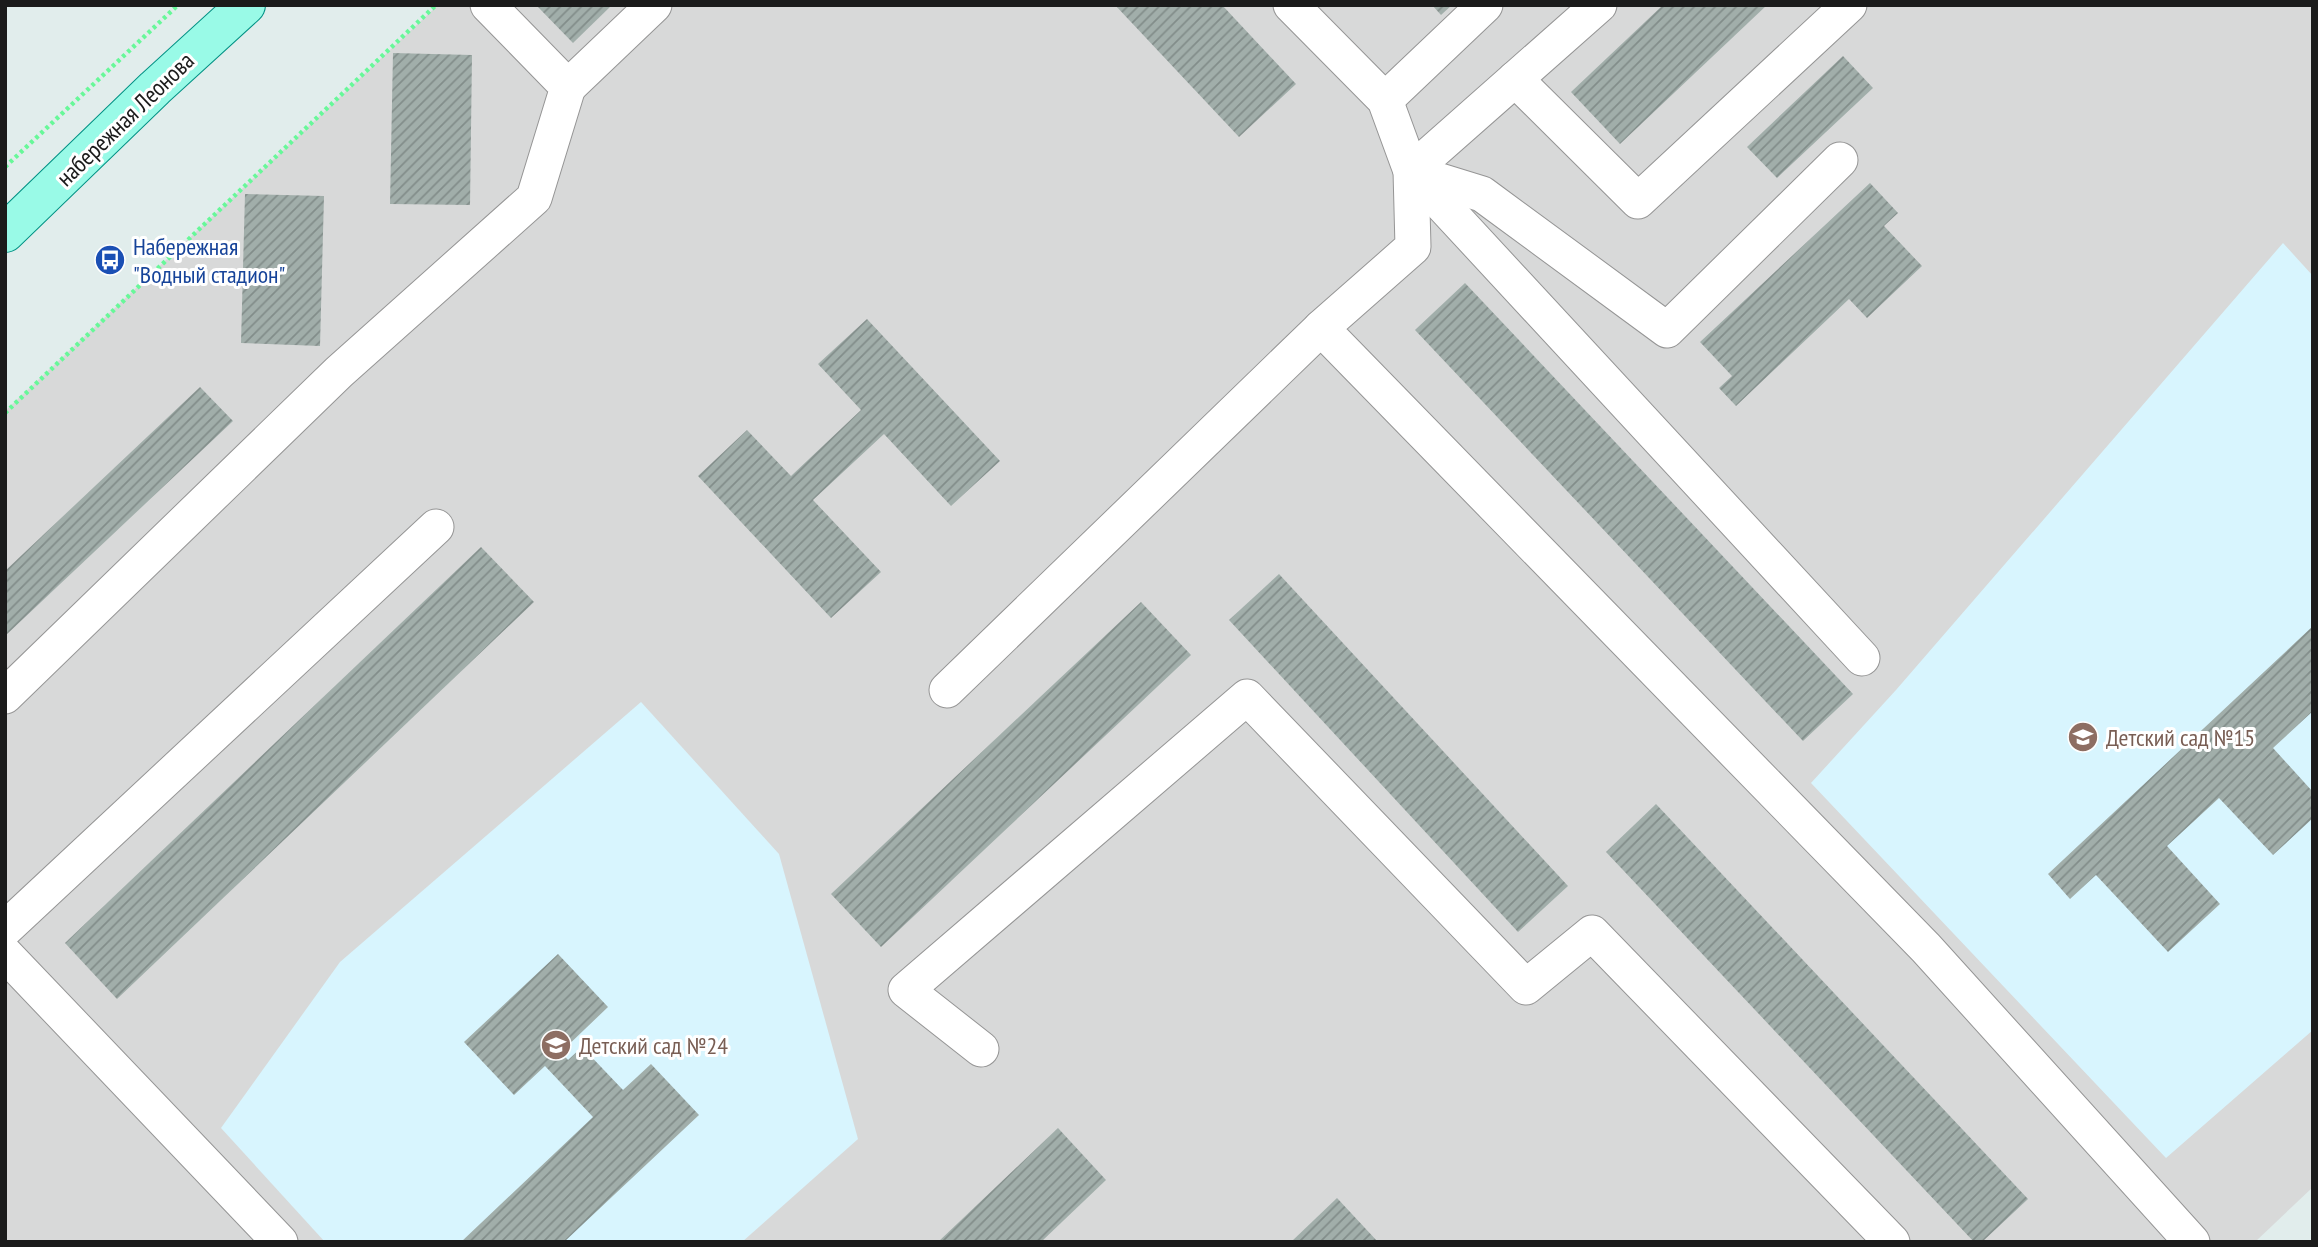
<svg xmlns="http://www.w3.org/2000/svg" width="2318" height="1247" viewBox="0 0 2318 1247" font-family="'PT Sans Narrow',sans-serif">
<style>
.residential{fill:#d8d9d9}
.education{fill:#d8f5fe}
.building{fill:url(#building-hatch)}
.lines{fill:none;stroke-linecap:round;stroke-linejoin:round}
.minor-casing{stroke:#959595;stroke-width:37}
.major-casing{stroke:#029184;stroke-width:40}
.path{stroke:#67f899;stroke-width:4.5;stroke-dasharray:3.5 3.5;stroke-linecap:butt}
.minor{stroke:#fff;stroke-width:35}
.major{stroke:#99fae7;stroke-width:38}
.labels{text-anchor:middle;dominant-baseline:central;stroke-width:6;stroke-linejoin:round;paint-order:stroke}
.street-label{font-size:24px;fill:#1b1b1b;stroke:#fff}
.transit-label{font-size:24px;fill:#164399;stroke:#fff;text-anchor:start}
.education-label{font-size:24px;fill:#785e54;stroke:#fff;text-anchor:start}
</style>
<defs>
<pattern id="building-hatch" width="6" height="6" patternUnits="userSpaceOnUse" patternTransform="scale(1.75)"><rect width="6" height="6" fill="#a1aeaa"/><path d="M-1 1l2-2M0 6l6-6M5 7l2-2" fill="none" stroke="#828d8a"/></pattern>
</defs>
<rect width="100%" height="100%" fill="#e1edec"/>
<!-- residential -->
<polygon class="residential" points="438,5 2313,5 2313,1187 2255,1242 5,1242 5,411"/>
<!-- education -->
<g class="education">
<polygon points="2283,243 2313,276 2313,1030 2166,1158 1811,783 1896,690"/>
<polygon points="641,702 779,854 858,1139 742,1242 325,1242 221,1128 340,962"/>
</g>
<!-- building -->
<g class="building">
<polygon points="539,5 612,5 573,43 538,7"/>
<polygon points="1115,5 1222,5 1296,84 1239,137"/>
<polygon points="1432,5 1452,5 1441,15"/>
<polygon points="1663,5 1767,5 1620,144 1571,92"/>
<polygon points="393,53 472,55 470,205 390,204"/>
<polygon points="1843,56 1873,88 1777,178 1747,147"/>
<polygon points="1870,183 1898,213 1884,226 1922,266 1867,318 1849,299 1736,406 1719,388 1732,376 1700,342"/>
<polygon points="245,194 324,196 320,346 241,343"/>
<polygon points="1465,283 1853,694 1803,741 1415,330"/>
<polygon points="867,319 1000,461 951,506 884,434 813,500 881,572 831,618 698,476 747,430 791,476 861,410 818,364"/>
<polygon points="200,387 233,421 5,636 5,571"/>
<polygon points="481,547 534,602 117,999 65,943"/>
<polygon points="1279,574 1568,886 1518,932 1229,620"/>
<polygon points="1141,602 1191,655 881,947 831,894"/>
<polygon points="2313,626 2313,711 2273,748 2313,792 2313,818 2273,855 2219,798 2167,846 2220,904 2168,952 2096,875 2070,899 2048,874"/>
<polygon points="1656,804 2028,1199 1982,1242 1974,1242 1606,852"/>
<polygon points="558,954 608,1007 561,1052 568,1060 582,1047 623,1090 651,1064 699,1115 564,1242 461,1242 593,1117 545,1066 514,1095 464,1042"/>
<polygon points="1058,1128 1106,1180 1041,1242 938,1242"/>
<polygon points="1337,1198 1378,1242 1291,1242"/>
</g>
<g class="lines">
<!-- minor casing -->
<g class="minor-casing">
<g id="minor">
<polyline points="1291,5 1385,100 1411,171 1413,247 1321,328 1926,948 2192,1242"/>
<polyline points="1515,79 1638,201 1849,5"/>
<polyline points="568,87 654,5"/>
<polyline points="1385,100 1485,5"/>
<polyline points="1411,171 1862,658"/>
<polyline points="1411,171 1599,5"/>
<polyline points="1414,173 1482,194 1667,330 1840,160"/>
<polyline points="947,690 1321,328"/>
<polyline points="5,696 339,372 534,198 568,87 488,5"/>
<polyline points="5,929 436,527"/>
<polyline points="5,954 280,1242"/>
<polyline points="981,1049 906,990 1247,697 1526,987 1592,933 1892,1242"/>
</g>
</g>
<!-- major casing -->
<g class="major-casing">
<polyline id="major" points="5,233 155,88 246,5"/>
</g>
<!-- path -->
<g class="path">
<polyline points="5,167 178,5"/>
<polyline points="5,413 436,5"/>
</g>
<!-- minor -->
<use href="#minor" class="minor"/>
<!-- major -->
<use href="#major" class="major"/>
</g>
<!-- icons -->
<defs>
<g id="bus-disc" transform="scale(1.575)"><circle r="9.5" fill="#1a4fb4" stroke="#fff"/><path d="M-5-6H5V4H4V6H2V4H-2V6H-4V4H-5ZM-3.5-4V0h7V-4ZM-3.5 1.2v1.5H-2V1.2ZM2 1.2v1.5H3.5V1.2Z" fill="#fff"/></g>
<g id="school-disc" transform="scale(1.575)"><circle r="9.5" fill="#8d6e63" stroke="#fff"/><path d="M0-5L7-2L0 1L-7-2ZM-4 1L0 2.5L4 1V4Q0 6-4 4Z" fill="#fff"/></g>
</defs>
<g fill-rule="evenodd">
<use href="#bus-disc" x="110" y="260"/>
<use href="#school-disc" x="2083" y="737"/>
<use href="#school-disc" x="556" y="1045"/>
</g>
<g class="labels">
<!-- street labels -->
<g class="street-label">
<text transform="translate(125 119) rotate(-44)">набережная Леонова</text>
</g>
<!-- transit labels -->
<g class="transit-label">
<text x="133" y="246">Набережная<tspan x="133" dy="28">"Водный стадион"</tspan></text>
</g>
<!-- education labels -->
<g class="education-label">
<text x="2106" y="737">Детский сад №15</text>
<text x="579" y="1045">Детский сад №24</text>
</g>
</g>
<!-- border -->
<rect width="2318" height="1247" fill="none" stroke="#1b1b1b" stroke-width="14"/>
</svg>
